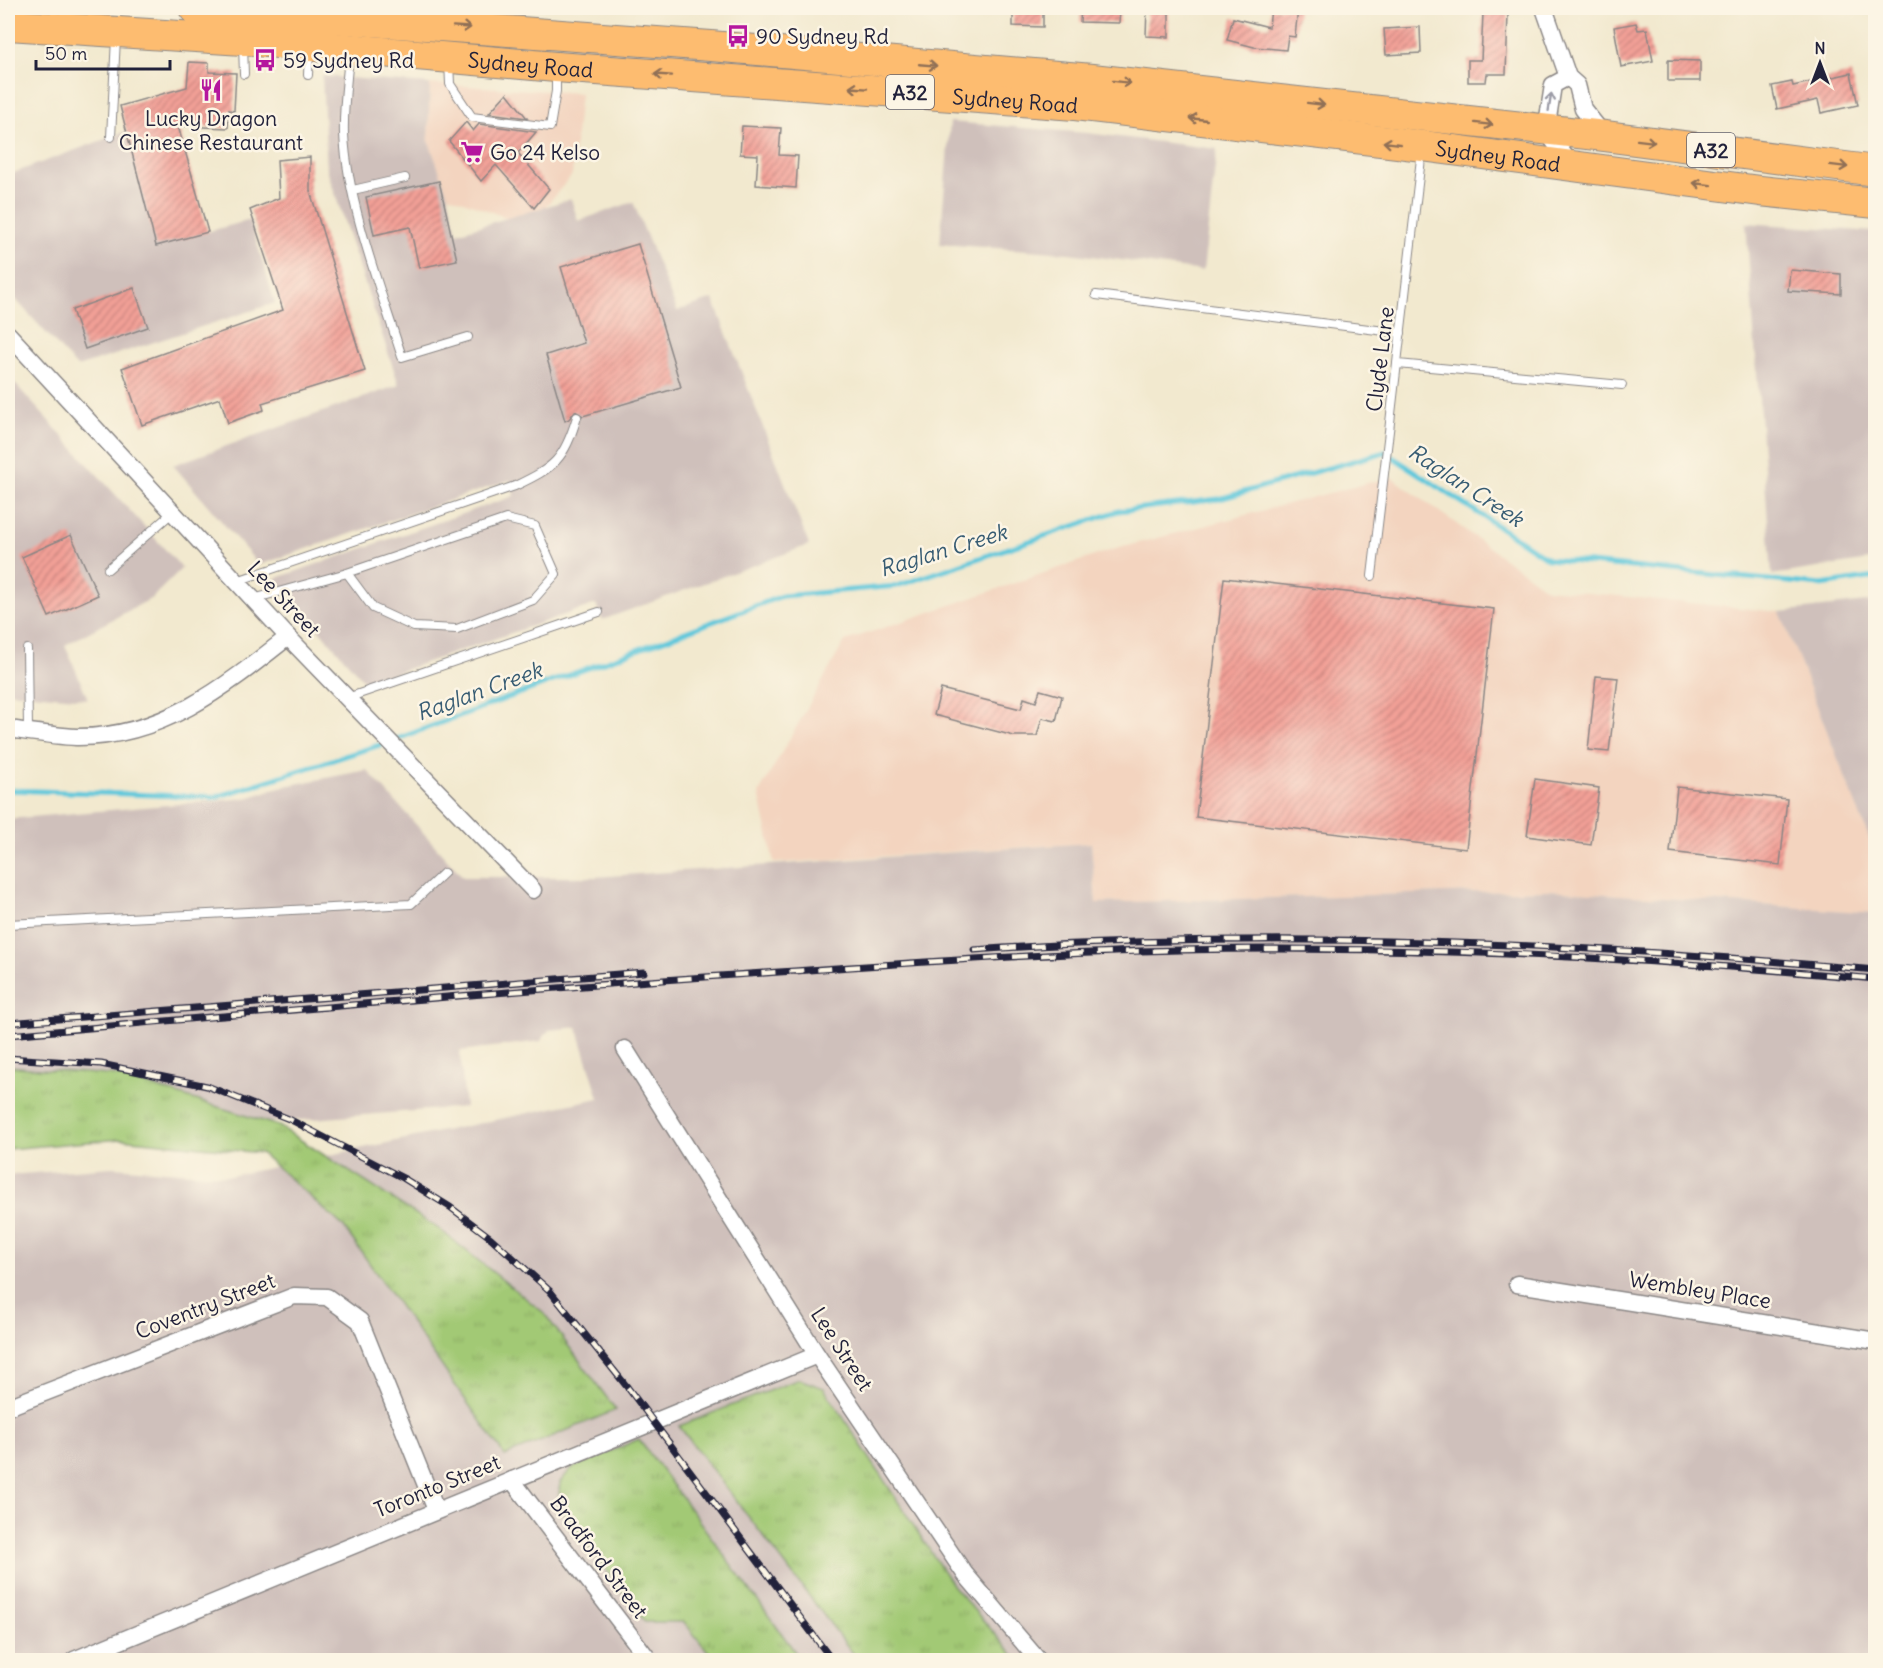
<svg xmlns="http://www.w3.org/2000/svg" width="1883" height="1668" viewBox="0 0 1883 1668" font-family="Delius,sans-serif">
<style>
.built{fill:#f3d4bf}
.industrial{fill:#cfc0bb}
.grass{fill:url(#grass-tufts);stroke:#627658;stroke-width:1.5}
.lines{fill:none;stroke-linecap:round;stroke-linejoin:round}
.stream{stroke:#5fc8db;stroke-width:5}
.building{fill:url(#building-hatch)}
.lane-casing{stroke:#8a8685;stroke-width:10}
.street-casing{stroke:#8a8685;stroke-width:19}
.highway-casing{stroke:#8a8685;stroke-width:32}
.lane{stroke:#fff;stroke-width:8}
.street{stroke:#fff;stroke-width:16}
.highway{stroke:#fdbc70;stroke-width:30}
.rail-casing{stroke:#22223b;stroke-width:7}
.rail{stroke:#fcf5e5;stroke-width:4.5;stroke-dasharray:14;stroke-linecap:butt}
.oneway{stroke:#906f56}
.oneway2{stroke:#9c9ca7}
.labels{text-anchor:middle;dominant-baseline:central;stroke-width:5;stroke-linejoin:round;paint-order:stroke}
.shield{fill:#fcf5e5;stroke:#63616e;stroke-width:1.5}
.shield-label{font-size:20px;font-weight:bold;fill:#22223b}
.poi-label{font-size:21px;fill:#22223b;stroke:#fcf5e5;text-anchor:start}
.street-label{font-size:21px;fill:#22223b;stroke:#fcf5e5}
.water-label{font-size:22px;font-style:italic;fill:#375c73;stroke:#fcf5e5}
</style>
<defs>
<pattern id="grass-tufts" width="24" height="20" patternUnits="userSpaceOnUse" patternTransform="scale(1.5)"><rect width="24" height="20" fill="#a2c974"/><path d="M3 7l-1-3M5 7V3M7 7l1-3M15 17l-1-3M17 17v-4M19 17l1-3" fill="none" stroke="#8bac65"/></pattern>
<pattern id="building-hatch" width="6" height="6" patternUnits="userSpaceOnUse" patternTransform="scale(1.5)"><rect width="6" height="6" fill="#f3a097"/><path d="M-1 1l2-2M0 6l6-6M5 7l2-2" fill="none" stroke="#c4827c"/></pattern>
</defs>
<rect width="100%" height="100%" fill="#fcf5e5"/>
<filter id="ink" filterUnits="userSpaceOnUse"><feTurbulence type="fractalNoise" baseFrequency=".0167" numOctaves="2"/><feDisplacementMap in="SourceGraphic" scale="12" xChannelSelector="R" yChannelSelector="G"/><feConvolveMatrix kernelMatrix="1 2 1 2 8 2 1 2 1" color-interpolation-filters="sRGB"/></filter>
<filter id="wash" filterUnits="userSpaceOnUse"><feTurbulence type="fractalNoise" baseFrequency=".008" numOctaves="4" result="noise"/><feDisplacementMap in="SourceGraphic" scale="24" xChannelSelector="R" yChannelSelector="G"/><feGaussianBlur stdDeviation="1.35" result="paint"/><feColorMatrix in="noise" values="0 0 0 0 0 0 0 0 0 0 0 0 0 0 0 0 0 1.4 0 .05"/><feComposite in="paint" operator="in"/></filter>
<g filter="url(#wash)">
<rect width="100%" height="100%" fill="#f2e9cf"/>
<!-- built -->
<g class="built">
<polygon points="430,84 580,93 572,175 546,206 510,219 448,195 428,139"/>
<polygon points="1391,477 1547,589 1780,612 1875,853 1875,913 1548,890 1096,903 1091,843 774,863 759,793 845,641 1112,550"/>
</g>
<!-- industrial -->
<g class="industrial">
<polygon points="322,76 430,84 428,139 448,195 457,233 571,199 578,221 633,202 677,311 713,299 809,545 602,620 596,604 366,683 274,579 514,496 510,480 259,565 173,465 399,385 327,170"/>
<polygon points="950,122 1087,133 1217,149 1203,271 1069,253 940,244"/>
<polygon points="127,131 156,246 250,220 275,303 77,367 8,291 8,175"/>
<polygon points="1746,223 1875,232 1875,559 1772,575"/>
<polygon points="8,376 182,568 152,598 65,645 88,699 8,692"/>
<polygon points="1875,601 1876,601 1875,853 1780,612"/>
<polygon points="367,770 463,877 595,877 1091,843 1096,903 1548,890 1875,913 1875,1660 8,1660 8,1175 113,1167 231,1176 599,1098 577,1027 549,1030 541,1041 460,1051 465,1107 8,1143 8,819 247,798 280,787"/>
</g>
<!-- grass -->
<g class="grass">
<polygon points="8,1066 119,1076 279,1126 439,1229 544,1313 616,1410 505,1456 343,1226 261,1153 121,1139 8,1149"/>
<polygon points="799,1379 824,1388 953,1586 1018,1660 858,1660 679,1426"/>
<polygon points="639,1439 801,1660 715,1660 684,1622 645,1622 558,1505 560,1482 572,1468"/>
</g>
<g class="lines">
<!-- stream -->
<polyline class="stream" points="8,790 216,797 389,742 782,596 897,586 1118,511 1219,499 1385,452 1548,559 1821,585 1876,577"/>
</g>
<g id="blocks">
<!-- building -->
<g class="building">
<polygon points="1013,8 1043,8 1043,27 1013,26"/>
<polygon points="1081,8 1120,8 1119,23 1080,22"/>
<polygon points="1147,8 1169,8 1169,37 1146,36"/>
<polygon points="1271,8 1298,8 1295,37 1288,36 1286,50 1254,47 1227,40 1233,18 1269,27"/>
<polygon points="1483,13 1508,14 1506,74 1487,74 1486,82 1468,82 1468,60 1481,60"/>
<polygon points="1636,23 1638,30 1647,29 1653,61 1621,67 1614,27"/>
<polygon points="1420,27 1421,53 1386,55 1384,29"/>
<polygon points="1668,60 1700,61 1700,81 1668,81"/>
<polygon points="189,62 209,63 209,72 236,73 234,111 229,110 228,128 178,126 208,232 156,246 120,106 187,87"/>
<polygon points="1851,73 1858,105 1821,113 1818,100 1777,109 1772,86 1792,82 1793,86"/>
<polygon points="507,93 527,118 489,113"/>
<polygon points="466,122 473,131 479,124 536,132 518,153 549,189 534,208 496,165 481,181 449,141"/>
<polygon points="742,126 781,128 779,155 798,156 796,188 756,185 758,155 740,154"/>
<polygon points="310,157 310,191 365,371 262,403 264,410 228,423 220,398 142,425 122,368 283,310 250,210 279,198 277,160"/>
<polygon points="439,181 457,260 419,268 410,227 374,235 366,197"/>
<polygon points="638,244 681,387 583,416 575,411 569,419 565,421 546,355 584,343 561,267"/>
<polygon points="1790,270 1841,274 1841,294 1788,291"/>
<polygon points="134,288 148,327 85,349 72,310"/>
<polygon points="71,535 98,595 49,617 22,557"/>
<polygon points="1224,578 1494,609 1466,849 1196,817"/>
<polygon points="1596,676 1618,678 1609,752 1588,750"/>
<polygon points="941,689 1021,709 1024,698 1036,702 1040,690 1062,696 1056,721 1042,718 1037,736 1014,736 934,715"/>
<polygon points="1535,779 1599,788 1591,845 1527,836"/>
<polygon points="1677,787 1787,799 1780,865 1670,852"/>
</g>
</g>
</g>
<g filter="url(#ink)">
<use href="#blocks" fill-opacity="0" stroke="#8a8685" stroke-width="1.5"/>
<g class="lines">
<!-- lane casing -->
<g class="lane-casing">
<g id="lane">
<polyline points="243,46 244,74"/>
<path d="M349 56C347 81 343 108 344 134 347 202 381 291 402 357L468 337"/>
<polyline points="449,62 450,84 472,117 550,127 556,91 556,71"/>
<polyline points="308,75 309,52"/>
<polyline points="111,137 116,38"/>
<polyline points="353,190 405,178"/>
<polyline points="1096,295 1401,333"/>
<polyline points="1398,364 1622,385"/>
<polyline points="108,569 173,512"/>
<polyline points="1372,576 1422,150"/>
<path d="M237 581 515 486C555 467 564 460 577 417"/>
<polyline points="253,599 347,573 506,519 535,526 556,574 533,600 457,629 414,627 373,608 347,573"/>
<polyline points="27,649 28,731"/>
<polyline points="347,698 599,612"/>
<polyline points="8,924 411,904 444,873"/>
</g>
</g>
<!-- street casing -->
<g class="street-casing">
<g id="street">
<polyline points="1544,8 1568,77 1577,85 1583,109 1603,134"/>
<polyline points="1568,77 1553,85 1546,131 1574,168"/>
<polyline points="8,334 288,637 533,890"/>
<path d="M8 729C30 732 54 736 76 737 162 738 225 687 288 637"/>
<polyline points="625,1049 817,1355 965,1574 1038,1660"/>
<polyline points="1517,1284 1876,1341"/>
<polyline points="8,1407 294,1296 327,1297 360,1321 436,1510"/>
<polyline points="512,1480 649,1660"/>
<polyline points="74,1660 817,1355"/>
</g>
</g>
<!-- highway casing -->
<g class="highway-casing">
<g id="highway">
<polyline points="194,8 711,46 1092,79 1605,136 1876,171"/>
<path id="s1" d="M8 25 243 40 556 67 1075 105 1423 146 1760 191 1876 203"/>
</g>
</g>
<!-- lane -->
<use href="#lane" class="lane"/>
<!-- street -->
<use href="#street" class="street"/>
<!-- highway -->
<use href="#highway" class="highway"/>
<!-- rail casing -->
<g class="rail-casing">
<g id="rail">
<path d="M974 950C1275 929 1575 943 1876 970"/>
<polyline points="8,1023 644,972"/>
<path d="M8 1035C270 1012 532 988 795 971 923 962 1052 953 1180 950 1413 945 1644 958 1876 979"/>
<polyline points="8,1058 101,1064 207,1086 289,1119 403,1178 450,1207 491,1238 550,1291 628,1388 832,1660"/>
</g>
</g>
<!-- rail -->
<use href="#rail" class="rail"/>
</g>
<!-- one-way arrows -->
<defs><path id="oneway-shaft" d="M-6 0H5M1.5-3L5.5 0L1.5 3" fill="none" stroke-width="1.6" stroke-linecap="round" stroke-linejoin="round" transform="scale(1.5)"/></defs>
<g class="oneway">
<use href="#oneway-shaft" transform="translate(462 27) rotate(4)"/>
<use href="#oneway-shaft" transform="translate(928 65) rotate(5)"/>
<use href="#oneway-shaft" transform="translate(663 75) rotate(-176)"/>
<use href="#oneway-shaft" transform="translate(1122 82) rotate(7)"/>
<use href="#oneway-shaft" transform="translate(858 88) rotate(-176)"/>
<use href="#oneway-shaft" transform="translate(1316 104) rotate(7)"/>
<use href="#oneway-shaft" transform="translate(1198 119) rotate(-174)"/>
<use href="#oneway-shaft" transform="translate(1484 124) rotate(7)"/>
<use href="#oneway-shaft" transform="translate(1646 141) rotate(7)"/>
<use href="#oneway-shaft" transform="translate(1392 143) rotate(-173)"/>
<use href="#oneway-shaft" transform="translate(1839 166) rotate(7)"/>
<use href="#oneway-shaft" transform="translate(1702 184) rotate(-173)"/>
</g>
<use class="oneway2" href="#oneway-shaft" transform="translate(1550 102) rotate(-81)"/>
</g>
<!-- icons -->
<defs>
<g id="bus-bare" transform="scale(1.8)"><path d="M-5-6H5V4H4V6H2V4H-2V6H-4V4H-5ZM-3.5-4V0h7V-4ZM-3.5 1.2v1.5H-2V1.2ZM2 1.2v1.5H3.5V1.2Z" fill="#b5179e" stroke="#fcf5e5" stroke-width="2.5" paint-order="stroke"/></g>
<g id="restaurant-bare" transform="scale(1.8)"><path d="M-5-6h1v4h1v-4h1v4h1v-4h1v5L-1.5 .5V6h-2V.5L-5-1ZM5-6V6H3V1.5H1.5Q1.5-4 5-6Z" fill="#b5179e" stroke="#fcf5e5" stroke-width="2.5" paint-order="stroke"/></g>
<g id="supermarket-bare" transform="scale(1.8)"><path d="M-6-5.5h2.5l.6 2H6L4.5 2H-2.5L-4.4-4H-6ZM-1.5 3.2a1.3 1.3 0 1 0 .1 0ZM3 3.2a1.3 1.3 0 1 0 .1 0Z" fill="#b5179e" stroke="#fcf5e5" stroke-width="2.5" paint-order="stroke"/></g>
</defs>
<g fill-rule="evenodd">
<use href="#bus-bare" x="738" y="36"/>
<use href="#bus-bare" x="265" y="60"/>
<use href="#restaurant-bare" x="211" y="90"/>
<use href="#supermarket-bare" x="472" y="152"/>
</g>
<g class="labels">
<!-- shield labels -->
<g class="shield">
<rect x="886" y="75" width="48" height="34" rx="4.5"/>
<rect x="1687" y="133" width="48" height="34" rx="4.5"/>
</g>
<g class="shield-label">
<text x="910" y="92">A32</text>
<text x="1711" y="150">A32</text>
</g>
<!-- poi labels -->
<g class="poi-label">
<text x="756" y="36">90 Sydney Rd</text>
<text x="283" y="60">59 Sydney Rd</text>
<text x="211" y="118" text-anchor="middle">Lucky Dragon<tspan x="211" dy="24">Chinese Restaurant</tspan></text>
<text x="490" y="152">Go 24 Kelso</text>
</g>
<!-- street labels -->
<g class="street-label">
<text stroke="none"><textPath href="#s1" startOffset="524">Sydney Road</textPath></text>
<text stroke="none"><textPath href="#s1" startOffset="1010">Sydney Road</textPath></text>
<text stroke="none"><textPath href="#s1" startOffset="1496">Sydney Road</textPath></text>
<text transform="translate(1380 359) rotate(-83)">Clyde Lane</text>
<text transform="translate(284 599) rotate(47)">Lee Street</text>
<text transform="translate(1700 1290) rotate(9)">Wembley Place</text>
<text transform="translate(205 1306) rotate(-21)">Coventry Street</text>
<text transform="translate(842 1349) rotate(57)">Lee Street</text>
<text transform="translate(437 1486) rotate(-22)">Toronto Street</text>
<text transform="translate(599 1557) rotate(53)">Bradford Street</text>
</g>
<!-- water labels -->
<g class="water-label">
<text transform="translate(1466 485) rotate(33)">Raglan Creek</text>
<text transform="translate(943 550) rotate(-17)">Raglan Creek</text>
<text transform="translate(479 691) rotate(-20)">Raglan Creek</text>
</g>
</g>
<!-- margin -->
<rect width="1883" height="1668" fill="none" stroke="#fcf5e5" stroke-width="30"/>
<!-- north arrow -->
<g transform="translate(1820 63)" stroke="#fcf5e5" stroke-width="4.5" paint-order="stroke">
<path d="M0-4.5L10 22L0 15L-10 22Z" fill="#22223b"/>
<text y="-9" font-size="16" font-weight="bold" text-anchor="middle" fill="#22223b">N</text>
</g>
<!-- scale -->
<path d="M36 60v9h134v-9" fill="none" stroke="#22223b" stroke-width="3"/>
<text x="45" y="60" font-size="18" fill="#22223b" stroke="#fcf5e5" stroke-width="4.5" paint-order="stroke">50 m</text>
</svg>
